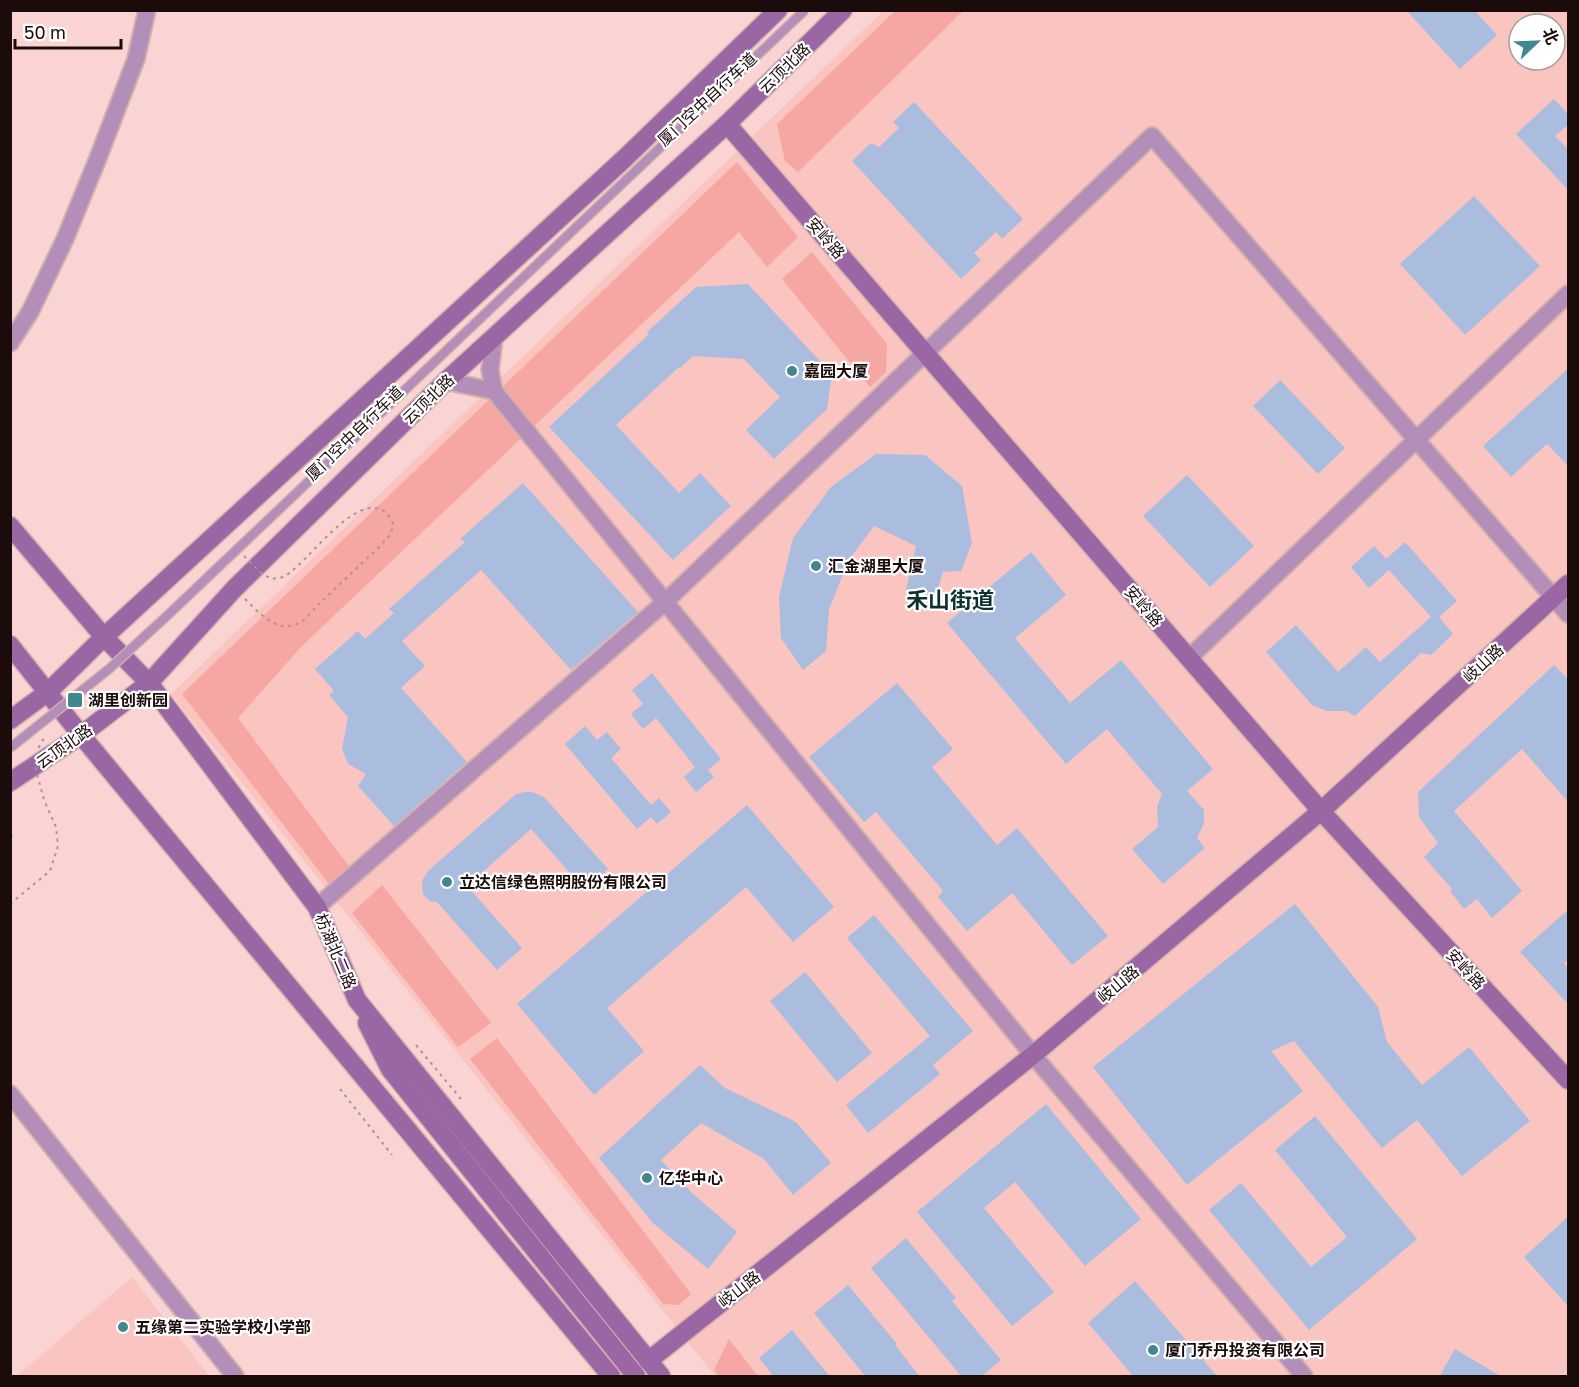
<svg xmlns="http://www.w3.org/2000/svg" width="1579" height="1387" viewBox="0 0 1579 1387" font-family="'Golos Text','Noto Sans SC',sans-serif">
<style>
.built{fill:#fac4c1;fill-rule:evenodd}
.green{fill:#f6a6a3}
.building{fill:#aabddf}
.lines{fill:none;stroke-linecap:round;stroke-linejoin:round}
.street-casing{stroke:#d2b0ae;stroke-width:20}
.secondary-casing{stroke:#d2b0ae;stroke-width:21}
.path{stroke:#b19391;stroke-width:2;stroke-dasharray:3 4.5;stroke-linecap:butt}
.street{stroke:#b28eb8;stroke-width:16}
.secondary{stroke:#9a66a4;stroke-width:18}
.lane-bridge-casing{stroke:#d2b0ae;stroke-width:11;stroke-linecap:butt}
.path-bridge{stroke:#b19391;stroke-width:2;stroke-dasharray:3 4.5;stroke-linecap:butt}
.lane-bridge{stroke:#b28eb8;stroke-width:8}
.poi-dot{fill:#40888d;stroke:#fff;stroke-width:2}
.labels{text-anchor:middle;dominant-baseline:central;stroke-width:4.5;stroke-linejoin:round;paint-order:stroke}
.street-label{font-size:16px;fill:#1b0c0b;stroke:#fff}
.poi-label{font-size:16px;font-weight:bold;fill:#1b0c0b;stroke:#fff;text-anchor:start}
.district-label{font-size:22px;font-weight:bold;fill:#0d3133;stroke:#fff}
</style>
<rect width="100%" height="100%" fill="#fad4d2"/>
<!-- built -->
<g class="built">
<path d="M883 11H1568V1376H715L171 694ZM1519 24H1555V60H1519Z"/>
<polygon points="132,1277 209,1376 17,1376"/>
</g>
<!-- green -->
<g class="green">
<polygon points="895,11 963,11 798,172 785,161 777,124"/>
<polygon points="737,162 798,237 767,267 739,232 302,646 238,718 354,873 333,889 182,694"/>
<polygon points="812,252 887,344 886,372 870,387 782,279"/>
<polygon points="382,885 491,1023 458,1047 352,913"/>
<polygon points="497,1038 691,1294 679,1305 663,1304 470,1059"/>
<polygon points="729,1339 758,1376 719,1376 714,1370"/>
</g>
<!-- building -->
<g class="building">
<polygon points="1406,10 1474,10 1497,35 1460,69"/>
<polygon points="1554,99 1569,115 1569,124 1555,136 1569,150 1569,191 1516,134"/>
<polygon points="914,102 1023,219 1002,239 996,232 974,253 981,260 961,279 852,161 871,143 879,147 899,128 893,122"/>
<polygon points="1474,196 1540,266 1465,335 1400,264"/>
<polygon points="748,284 832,374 827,409 774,459 746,430 780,397 744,359 693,356 680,368 679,367 616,425 679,493 700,473 731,506 673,560 549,427 649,334 647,332 696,287"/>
<polygon points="1569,368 1569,467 1547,444 1511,477 1483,446"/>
<polygon points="1280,380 1345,448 1318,474 1253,406"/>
<polygon points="876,454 925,455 962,486 972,543 961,571 943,572 936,595 925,599 906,590 916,546 874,526 848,561 829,610 826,651 803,670 781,638 779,597 793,538 831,487"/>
<polygon points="1187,475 1254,546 1210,587 1143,516"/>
<polygon points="523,483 638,612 571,670 481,570 402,641 425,666 401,688 467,762 394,826 358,786 366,774 348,764 342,749 348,717 329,695 334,691 315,669 358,631 365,639 394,613 389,609 465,542 460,539"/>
<polygon points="1405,542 1457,601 1439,617 1453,634 1431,655 1421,653 1355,716 1346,711 1327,711 1312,705 1266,652 1296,625 1338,672 1366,647 1380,662 1431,617 1389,570 1369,588 1351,567 1374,546 1386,559"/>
<polygon points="1031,552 1066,595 1015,638 1070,703 1121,660 1213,769 1187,791 1204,810 1204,823 1197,838 1205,848 1163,884 1132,849 1158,827 1157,807 1162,794 1107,729 1066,764 947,623"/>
<polygon points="1554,665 1569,680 1569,803 1522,749 1454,811 1522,891 1492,918 1477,899 1464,909 1450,891 1452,889 1424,857 1438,843 1419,817 1418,792"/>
<polygon points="652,673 721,759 708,770 714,777 696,792 684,777 695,767 656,718 643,729 631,714 643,704 632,690"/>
<polygon points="897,683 953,749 932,767 997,845 1017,828 1108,936 1072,965 1012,893 967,931 938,897 943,891 876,812 864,822 809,757"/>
<polygon points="585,726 597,740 607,732 621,749 611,758 651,805 659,798 671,812 657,824 651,817 637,829 565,744"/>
<polygon points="525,792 532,792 544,797 608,869 585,890 531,829 467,886 522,948 497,970 437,902 430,901 423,894 422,886 423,879 429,870 516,794"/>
<polygon points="747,805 834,907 793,942 746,887 607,1008 644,1051 594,1095 517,1004"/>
<polygon points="1295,904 1378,1007 1387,1042 1422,1085 1469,1047 1530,1121 1462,1176 1417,1120 1382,1148 1294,1041 1271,1051 1303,1091 1187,1185 1093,1067"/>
<polygon points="1569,909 1569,959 1564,963 1569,969 1569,1005 1520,952"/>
<polygon points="874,915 973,1031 933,1065 940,1074 868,1133 846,1105 930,1036 847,938"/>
<polygon points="805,972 872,1053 837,1082 770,1001"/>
<polygon points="700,1065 725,1088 796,1122 831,1163 793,1195 764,1159 701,1123 661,1160 692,1193 737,1232 708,1269 653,1223 599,1158"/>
<polygon points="1046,1104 1141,1219 1085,1266 1015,1182 984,1208 1054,1292 1012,1326 917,1212"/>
<polygon points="1315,1116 1417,1239 1309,1330 1209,1210 1241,1183 1311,1267 1347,1237 1275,1150"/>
<polygon points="1569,1216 1569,1307 1524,1257"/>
<polygon points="906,1238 956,1298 952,1301 1001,1360 981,1377 962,1377 871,1268"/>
<polygon points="1135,1281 1218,1377 1134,1377 1088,1323"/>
<polygon points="848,1285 897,1344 895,1345 920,1377 866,1377 814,1313"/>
<polygon points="792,1330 830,1377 774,1377 759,1358"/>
<polygon points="1455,1349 1502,1377 1439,1377"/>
</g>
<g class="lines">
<!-- street casing -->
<g class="street-casing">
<g id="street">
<polyline points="494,337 490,370 494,391 1033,1055 1304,1376"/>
<polyline points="10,343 30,312 65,239 98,158 136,59 147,10"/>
<polyline points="446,381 494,391"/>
<polyline points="1189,658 1568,294"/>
<polyline points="317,907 665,602 1152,136 1568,614"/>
<polyline points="10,1094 235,1376"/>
</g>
</g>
<!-- secondary casing -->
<g class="secondary-casing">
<g id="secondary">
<polyline points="727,124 1321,811 1568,1080"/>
<polyline points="10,526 104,637 149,683 317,907 357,1000 661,1376"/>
<polyline points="10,645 81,735 611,1376"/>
<polyline points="10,720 48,692 104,637 624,159 778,10"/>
<polyline points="10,782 81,735 149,683 234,589 446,381 727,124 843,10"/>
<polyline points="367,1023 390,1069 636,1376"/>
<polyline points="648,1361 1033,1055 1321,811 1568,584"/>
</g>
</g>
<!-- path -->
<g class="path">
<path d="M245 599C261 614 277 635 301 622 307 618 313 610 318 605"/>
<polyline points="10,837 13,835"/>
<polyline points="416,1045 461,1099"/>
<polyline points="340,1089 392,1155"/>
</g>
<!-- street -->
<use href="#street" class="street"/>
<!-- secondary -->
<use href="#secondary" class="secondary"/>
<!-- lane-bridge casing -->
<g class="lane-bridge-casing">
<polyline id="lane-bridge" points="10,748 109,669 170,613 805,10"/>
</g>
<!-- path-bridge -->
<g class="path-bridge">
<path d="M244 556 261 573 272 579C276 578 281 578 285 576 308 563 356 490 385 512 388 514 391 520 393 524L391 534 379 547 318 605"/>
<polyline points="10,904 50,871 58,846 56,827 44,800 36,770 39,747 45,736"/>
</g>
<!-- lane-bridge -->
<use href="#lane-bridge" class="lane-bridge"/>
</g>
<!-- markers -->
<g class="poi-dot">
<circle cx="792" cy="371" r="6"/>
<circle cx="816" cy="566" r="6"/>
<rect x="67" y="692" width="16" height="16" rx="3"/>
<circle cx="447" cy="882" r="6"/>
<circle cx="647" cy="1178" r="6"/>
<circle cx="123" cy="1327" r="6"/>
<circle cx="1153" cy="1350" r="6"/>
</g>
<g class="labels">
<!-- street labels -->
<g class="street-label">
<text transform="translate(784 68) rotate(-44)">云顶北路</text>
<text transform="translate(707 99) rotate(-43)">厦门空中自行车道</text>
<text transform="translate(826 238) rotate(49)">安岭路</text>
<text transform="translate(428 399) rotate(-44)">云顶北路</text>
<text transform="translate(354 433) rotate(-44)">厦门空中自行车道</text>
<text transform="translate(1144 606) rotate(49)">安岭路</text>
<text transform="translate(1483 663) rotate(-43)">岐山路</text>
<text transform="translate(64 746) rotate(-35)">云顶北路</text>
<text transform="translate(336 951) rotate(67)">枋湖北二路</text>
<text transform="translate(1466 969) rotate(47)">安岭路</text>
<text transform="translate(1118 984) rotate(-40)">岐山路</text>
<text transform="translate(739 1289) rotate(-38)">岐山路</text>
</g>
<!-- poi labels -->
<g class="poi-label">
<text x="804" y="371">嘉园大厦</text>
<text x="828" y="566">汇金湖里大厦</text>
<text x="88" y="700">湖里创新园</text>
<text x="459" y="882">立达信绿色照明股份有限公司</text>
<text x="659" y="1178">亿华中心</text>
<text x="135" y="1327">五缘第二实验学校小学部</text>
<text x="1165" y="1350">厦门乔丹投资有限公司</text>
</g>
<!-- district labels -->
<g class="district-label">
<text x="950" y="599">禾山街道</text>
</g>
</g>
<!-- border -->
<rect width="1579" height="1387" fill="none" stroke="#1b0c0b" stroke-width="24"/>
<!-- north arrow -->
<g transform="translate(1537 42) rotate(67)"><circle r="28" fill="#ffffff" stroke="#a49e9d" stroke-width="1.5"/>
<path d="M0-4.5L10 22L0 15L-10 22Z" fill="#40888d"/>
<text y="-9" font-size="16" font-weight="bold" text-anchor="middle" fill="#1b0c0b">北</text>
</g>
<!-- scale -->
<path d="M15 39v9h106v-9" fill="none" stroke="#1b0c0b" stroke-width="3"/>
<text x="24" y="39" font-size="18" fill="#1b0c0b" stroke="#ffffff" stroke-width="4.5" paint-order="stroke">50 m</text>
</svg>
